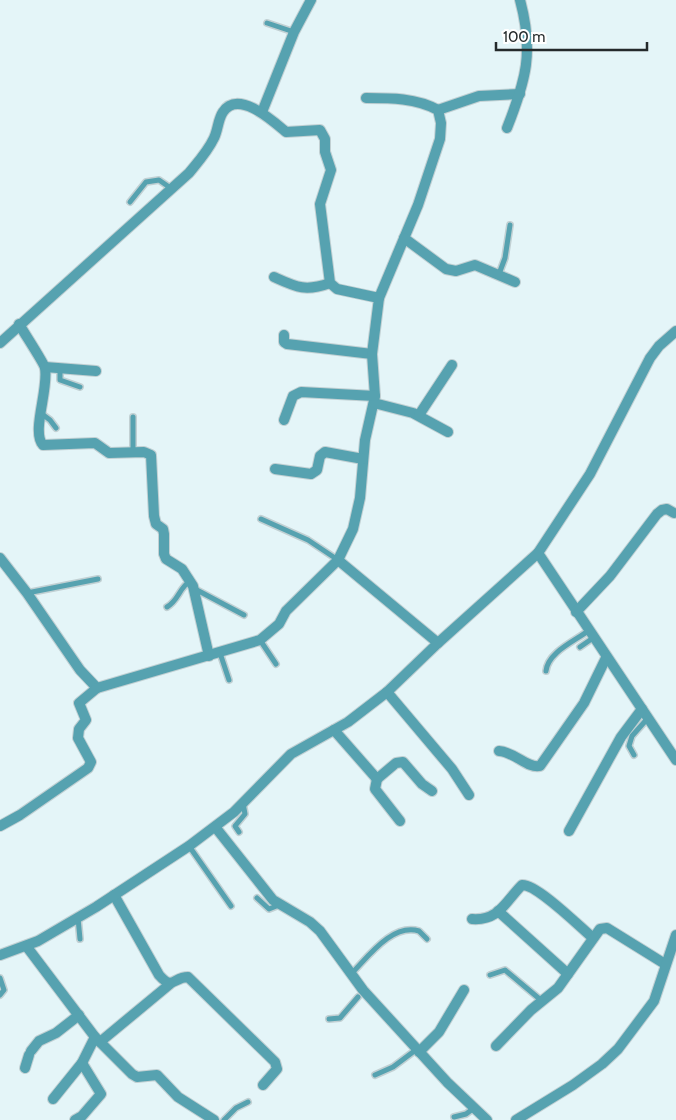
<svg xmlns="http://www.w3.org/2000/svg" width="676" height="1120" viewBox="0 0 676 1120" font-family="Cabin,sans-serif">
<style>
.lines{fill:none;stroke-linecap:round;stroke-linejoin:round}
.lane-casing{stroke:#c1d0d3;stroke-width:8}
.street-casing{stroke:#c1d0d3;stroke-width:12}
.lane{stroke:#56a2b0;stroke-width:5}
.street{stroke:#56a2b0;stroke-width:10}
</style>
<rect width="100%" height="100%" fill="#e4f5f8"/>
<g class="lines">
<!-- lane casing -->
<g class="lane-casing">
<g id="lane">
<polyline points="267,23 294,32"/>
<polyline points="130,202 146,182 159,180 172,189"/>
<polyline points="499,274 505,258 510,225"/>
<polyline points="60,368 60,380 80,387"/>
<polyline points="42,414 50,420 56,428"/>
<polyline points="133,417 133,452"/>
<polyline points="261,519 308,540 338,560"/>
<polyline points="195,589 244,615"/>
<polyline points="27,593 98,579"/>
<path d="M167 607C179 600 179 588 190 581"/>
<polyline points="260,640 276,664"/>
<polyline points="580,647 593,638"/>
<polyline points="220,653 229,680"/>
<path d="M546 671C548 652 575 641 588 631"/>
<polyline points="634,755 629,746 632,736 648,718"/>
<polyline points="239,832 235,826 245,814 243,803"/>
<polyline points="189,846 231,906"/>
<polyline points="257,898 269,909 279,905"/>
<polyline points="78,918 80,939"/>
<path d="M351 974C368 957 392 923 419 931L427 939"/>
<polyline points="490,975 505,970 542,1001"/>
<polyline points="0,978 4,990 0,995"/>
<polyline points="329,1019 340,1018 358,997"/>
<polyline points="375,1075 393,1067 417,1049"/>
<polyline points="454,1117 466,1114 474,1108"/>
<polyline points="224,1120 236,1108 248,1102"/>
</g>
</g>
<!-- street casing -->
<g class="street-casing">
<g id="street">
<path d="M366 98C391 98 416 98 438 110L441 123 440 139 418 205 379 298"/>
<polyline points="438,110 479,96 520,94"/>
<polyline points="262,112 294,32 311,0"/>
<path d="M507 128C526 80 534 52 520 0"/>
<polyline points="404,238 446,269 456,271 475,265 515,282"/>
<path d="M274 277C296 287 305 292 330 283"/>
<path d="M19 324C24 333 44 363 45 368 49 389 31 432 43 445L95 443 109 453 144 452 151 455 154 516 156 524 163 529 164 534V554L166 559 182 569 193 586 209 656"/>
<polyline points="284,335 284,342 287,344 372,354"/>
<path d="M0 343 189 173C198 162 208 151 214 138 218 130 218 119 223 112 238 89 273 121 286 132L320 130 325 139V152L331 170 320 204 330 283 337 289 379 298 372 354 375 396 365 440 360 498 353 529 338 560 286 611 279 624 260 640 97 688 80 670 27 593 0 558"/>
<polyline points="45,367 96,371"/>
<polyline points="374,403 413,413 448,432"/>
<polyline points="419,415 452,365"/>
<polyline points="284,420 293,396 301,392 375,396"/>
<polyline points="275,469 311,474 317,470 320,456 325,452 363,459"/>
<polyline points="538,553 676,760"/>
<polyline points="338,560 438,643"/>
<polyline points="576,612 610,576 657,514 662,510 667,509 674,513"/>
<polyline points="387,692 452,769 469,795"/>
<polyline points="334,730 377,779 396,763 403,762 422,784 432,791"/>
<path d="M499 751C515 752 528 769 540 766L584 703 606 658"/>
<polyline points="377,779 375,789 400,821"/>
<polyline points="0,826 20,815 88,768 91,762 78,738 79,729 86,720 79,703 97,688"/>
<polyline points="216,828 273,900 310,922 320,931 363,990 447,1082 487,1120"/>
<polyline points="569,831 621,737 642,709"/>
<path d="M114 895 159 975C173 991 173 977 188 977L275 1062 277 1069 263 1085"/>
<polyline points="498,911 568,974"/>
<path d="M472 919C499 921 505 902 522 885 537 884 580 927 593 938"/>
<polyline points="27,947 95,1037 132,1074 137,1077 157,1075 178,1097 214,1120"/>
<polyline points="0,955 38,941 96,907 189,846 234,812 291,754 348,722 387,692 438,643 538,553 590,474 650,358 659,346 676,331"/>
<polyline points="100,1042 170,984"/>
<polyline points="496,1046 531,1010 558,988 600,929 607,928 665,964"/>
<polyline points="31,1051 39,1041 56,1033 79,1015"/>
<polyline points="419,1052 439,1032 464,990"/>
<polyline points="25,1068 29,1055"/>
<polyline points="53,1099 82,1063 95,1037"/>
<polyline points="75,1120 82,1116 101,1094 82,1063"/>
<polyline points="516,1120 573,1085 602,1064 618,1049 654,1001 676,935"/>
</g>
</g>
<!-- lane -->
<use href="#lane" class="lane"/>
<!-- street -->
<use href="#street" class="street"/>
</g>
<!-- scale -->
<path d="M496 42v8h151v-8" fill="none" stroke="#242a2b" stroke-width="2.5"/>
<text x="503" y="42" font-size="15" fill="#242a2b" stroke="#ffffff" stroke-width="4" paint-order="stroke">100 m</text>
</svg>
